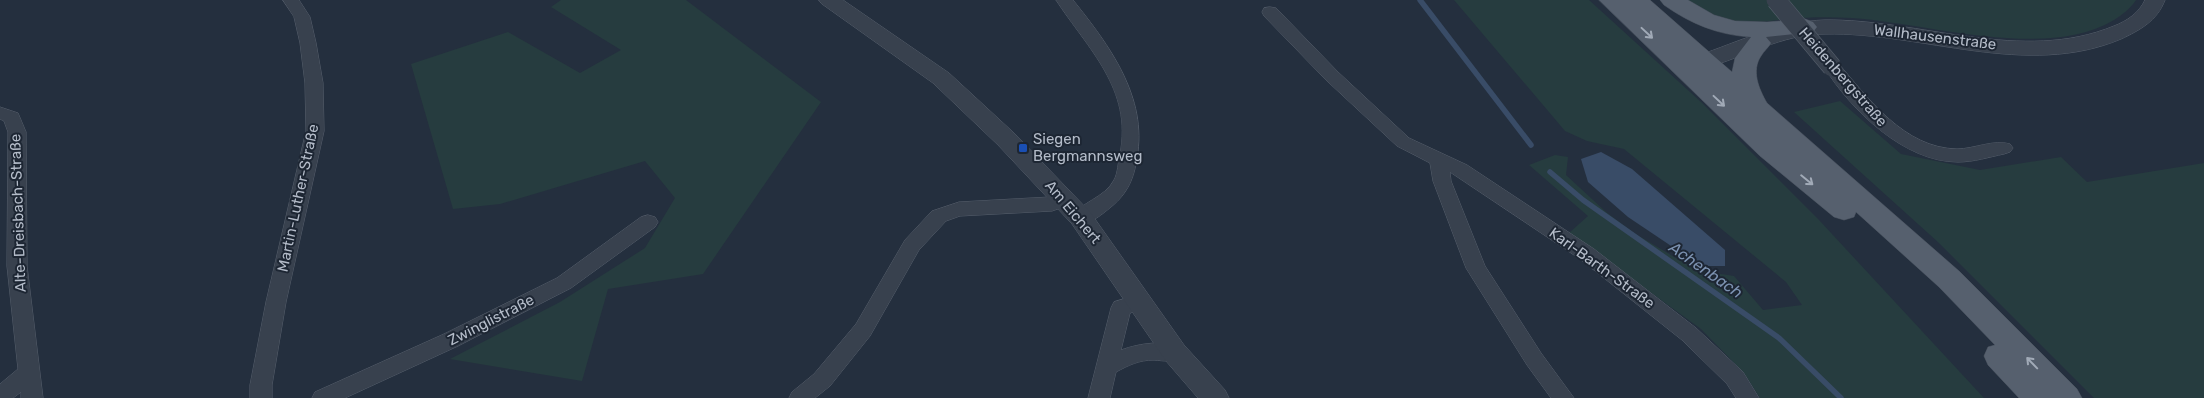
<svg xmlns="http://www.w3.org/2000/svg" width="2204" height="398" viewBox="0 0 2204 398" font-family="Rubik,sans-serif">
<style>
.green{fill:#263c3f}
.water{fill:#394c67}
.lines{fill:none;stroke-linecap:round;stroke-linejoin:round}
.stream{stroke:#394c67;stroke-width:5.5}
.minor-casing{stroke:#565f6c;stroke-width:1}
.tertiary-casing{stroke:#565f6c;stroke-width:1}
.primary-casing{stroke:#414a57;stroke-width:1}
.minor{fill:#38414e;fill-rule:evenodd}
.tertiary{fill:#38414e;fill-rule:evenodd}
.primary{fill:#56606e;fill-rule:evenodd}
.minor-bridge-casing{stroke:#565f6c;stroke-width:20;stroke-linecap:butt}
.minor-bridge{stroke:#38414e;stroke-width:19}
.oneway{stroke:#a1aab7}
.transit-dot{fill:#1a4fb4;stroke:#1d2633;stroke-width:2}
.labels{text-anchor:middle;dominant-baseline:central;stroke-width:4;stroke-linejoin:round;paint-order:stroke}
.street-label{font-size:15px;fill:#b4bcc9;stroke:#1d2633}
.poi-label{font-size:15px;fill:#b4bcc9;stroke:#1d2633;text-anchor:start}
.water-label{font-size:16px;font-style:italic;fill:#7c92b1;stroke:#1d2633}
</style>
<rect width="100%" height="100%" fill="#242f3e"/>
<!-- green -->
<g class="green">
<polygon points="561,0 686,0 821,102 703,274 608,289 582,381 450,359 560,302 645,248 675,198 645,161 500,204 453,209 411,64 508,32 580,73 621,50 551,7"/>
<polygon points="1454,0 1589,0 1701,102 1819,220 1984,398 1760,398 1744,373 1701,329 1569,233 1588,216 1529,165 1555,155 1568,157 1566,175 1606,212 1634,233 1696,270 1734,276 1763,310 1802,305 1786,282 1624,149 1587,141 1565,131"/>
<path d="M1680 0H2136C2131 8 2122 15 2114 20 2045 61 1928 23 1852 18 1831 17 1809 17 1788 19 1765 21 1748 26 1724 21 1709 19 1693 7 1680 0Z"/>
<polygon points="1840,101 1901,154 1980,170 2061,157 2087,182 2204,163 2204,398 2094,398 1939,243 1794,112"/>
</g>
<!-- water -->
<polygon class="water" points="1601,152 1632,169 1725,250 1725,266 1701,266 1628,217 1588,182 1581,159"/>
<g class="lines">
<!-- stream -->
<g class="stream">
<polyline points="1420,0 1531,145"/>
<polyline points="1550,172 1583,200 1779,338 1841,398"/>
</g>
<!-- minor casing -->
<g class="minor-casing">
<g id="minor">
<polygon points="283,0 299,0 310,17 316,43 323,83 324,131 286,302 272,385 272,398 250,398 250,385 266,302 306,131 305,83 300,43 294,17"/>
<path d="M1056 0H1073C1109 45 1148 97 1137 158 1134 178 1128 193 1111 207 1101 215 1088 227 1074 223L1071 218C1080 202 1105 198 1114 180 1118 173 1118 162 1120 154 1133 89 1088 49 1056 0Z"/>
<polygon points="1270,7 1276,8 1338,72 1409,138 1467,165 1594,249 1696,328 1743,372 1759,398 1736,398 1727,384 1682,340 1580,259 1450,172 1451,181 1485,266 1541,353 1574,398 1551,398 1527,365 1466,268 1433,181 1430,163 1397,146 1326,80 1264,16 1262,12 1264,8"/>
<path d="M1832 61 1838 63C1869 99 1904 148 1957 149 1974 149 1994 139 2010 144L2013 148 2010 152 2004 154C1989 157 1974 162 1958 162 1904 162 1851 110 1824 67L1826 63Z"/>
<polygon points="0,107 18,113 26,132 27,266 43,398 21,398 21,392 13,398 0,398 0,384 18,369 7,266 8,132 4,121 0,119"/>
<polygon points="1065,192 1072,194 1074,199 1072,204 1052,211 960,216 946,221 919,250 870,336 830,386 815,398 789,398 792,392 814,374 856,324 905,240 932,211 959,202 1050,197"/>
<polygon points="648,215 655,217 658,222 655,227 571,288 458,346 345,398 312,398 315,392 444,334 557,278 641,217"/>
<path d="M1140 294 1147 296 1150 302 1147 308 1130 313 1121 350C1141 343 1163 340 1182 347L1185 353 1182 359C1173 362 1164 361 1154 360 1139 360 1129 365 1116 372L1110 398H1088L1111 308 1114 302Z"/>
</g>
</g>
<!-- tertiary casing -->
<g class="tertiary-casing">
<g id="tertiary">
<polygon points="819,0 843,0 949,73 1014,133 1090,212 1184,345 1225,390 1229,398 1198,398 1166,361 1072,224 998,145 933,83 822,4"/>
<path d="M2145 0H2165C2157 21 2140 30 2121 39 2026 79 1923 32 1825 34 1782 34 1745 57 1705 68L1697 66 1694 61 1697 56C1738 42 1781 21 1825 20 1920 19 2022 64 2114 26 2127 21 2139 13 2145 0Z"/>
</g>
</g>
<!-- primary casing -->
<g class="primary-casing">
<path id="primary" d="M1599 0H1650L1732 72 1735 58 1751 37C1718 35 1691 24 1664 5L1660 0H1688L1714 15 1735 21 1767 22 1805 19 1813 22 1817 27 1813 32 1766 37 1771 43C1768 48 1764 51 1761 56 1751 71 1759 89 1767 103L1959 271 2077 389 2082 398H2019L1988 365 1984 356 1988 347 1995 345 1939 287 1856 212 1854 217 1844 220 1834 217 1760 156Z"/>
</g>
<!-- minor -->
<use href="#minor" class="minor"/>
<!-- tertiary -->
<use href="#tertiary" class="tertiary"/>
<!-- primary -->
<use href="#primary" class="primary"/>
<!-- minor-bridge casing -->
<g class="minor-bridge-casing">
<polyline id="minor-bridge" points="1776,0 1832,67"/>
</g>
<!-- minor-bridge -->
<use href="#minor-bridge" class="minor-bridge"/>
</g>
<!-- one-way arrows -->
<defs><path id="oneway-shaft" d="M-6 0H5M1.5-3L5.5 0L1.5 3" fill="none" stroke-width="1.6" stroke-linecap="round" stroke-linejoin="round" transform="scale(1.25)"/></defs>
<g class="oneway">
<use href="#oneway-shaft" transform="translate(1647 33) rotate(43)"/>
<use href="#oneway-shaft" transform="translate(1719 101) rotate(43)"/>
<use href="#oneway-shaft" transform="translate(1807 180) rotate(39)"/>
<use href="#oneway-shaft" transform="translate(2032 363) rotate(-134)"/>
</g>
<!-- markers -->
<rect class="transit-dot" x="1018" y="143" width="10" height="10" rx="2.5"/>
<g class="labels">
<!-- street labels -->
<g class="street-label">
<text transform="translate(1935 37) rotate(7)">Wallhausenstraße</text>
<text transform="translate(1843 77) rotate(49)">Heidenbergstraße</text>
<text transform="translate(298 198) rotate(-78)">Martin-Luther-Straße</text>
<text transform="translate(1073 212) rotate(50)">Am Eichert</text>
<text transform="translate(18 213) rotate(-92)">Alte-Dreisbach-Straße</text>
<text transform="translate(1602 268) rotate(36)">Karl-Barth-Straße</text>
<text transform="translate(491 320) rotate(-27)">Zwinglistraße</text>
</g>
<!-- poi labels -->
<g class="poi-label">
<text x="1033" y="139">Siegen<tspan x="1033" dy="17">Bergmannsweg</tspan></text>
</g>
<!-- water labels -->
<g class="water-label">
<text transform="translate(1706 270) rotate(35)">Achenbach</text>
</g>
</g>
</svg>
